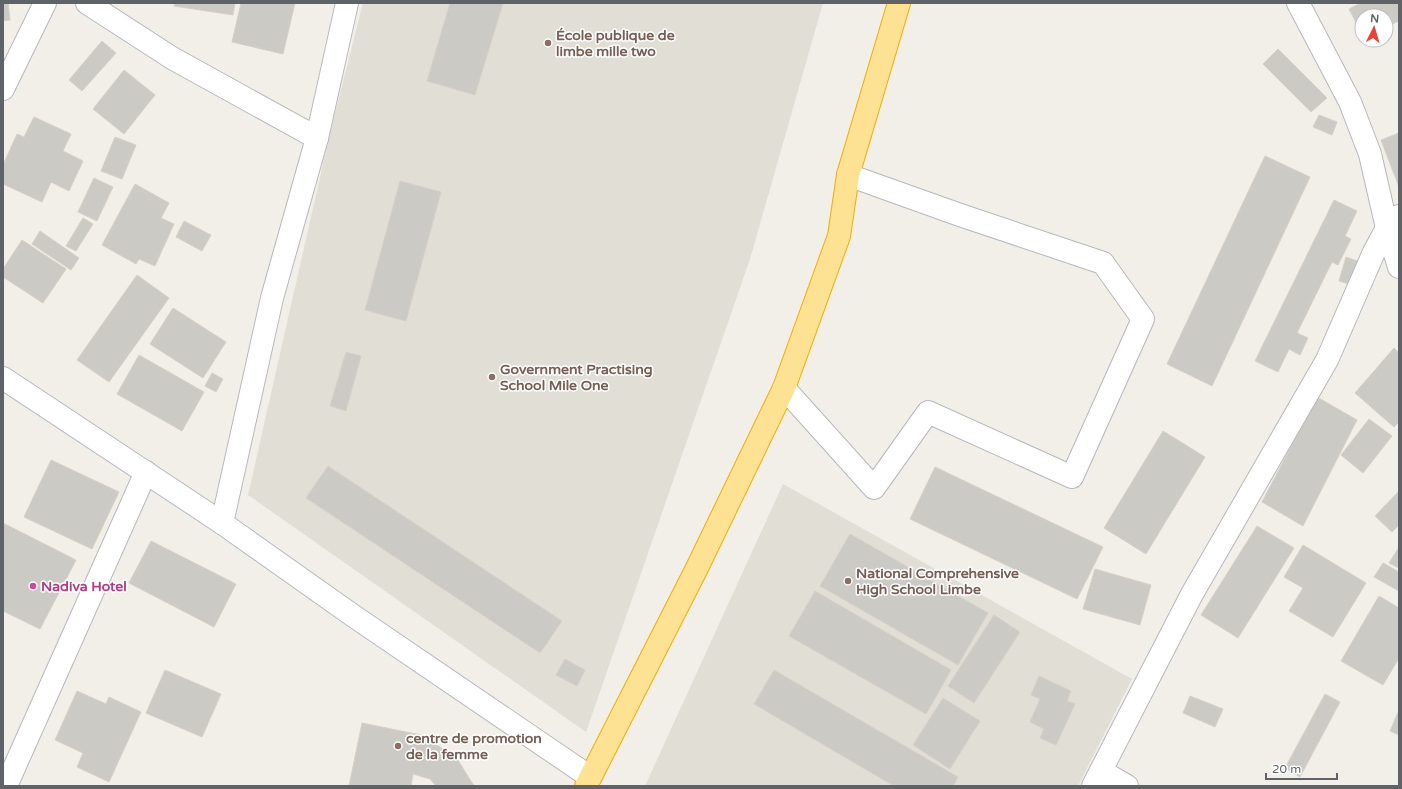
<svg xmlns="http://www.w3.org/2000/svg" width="1402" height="789" viewBox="0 0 1402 789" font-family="'Varela Round',sans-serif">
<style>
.education{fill:#e1ded6}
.building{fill:#cccac5;stroke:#d6d1c6}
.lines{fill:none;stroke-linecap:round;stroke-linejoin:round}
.street-casing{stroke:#b5b8bc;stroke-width:24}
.secondary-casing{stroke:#b6babf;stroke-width:24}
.highway-casing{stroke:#f9ab00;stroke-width:24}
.street{stroke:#fff;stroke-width:22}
.secondary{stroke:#fff;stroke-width:22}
.highway{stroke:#fde293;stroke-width:22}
.education-dot{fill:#8d6e63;stroke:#fff;stroke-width:1.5}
.hotel-dot{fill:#d1479c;stroke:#fff;stroke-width:1.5}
.labels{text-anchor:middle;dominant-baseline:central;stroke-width:3;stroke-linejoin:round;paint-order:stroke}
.education-label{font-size:14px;font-weight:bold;fill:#785e54;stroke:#fff;text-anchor:start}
.hotel-label{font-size:14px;font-weight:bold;fill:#b23c85;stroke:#fff;text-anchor:start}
</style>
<rect width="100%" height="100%" fill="#f1efe8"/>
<!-- education -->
<g class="education">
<polygon points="363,3 823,3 750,259 586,732 248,495 330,133"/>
<polygon points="783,484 1132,679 1078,786 645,786"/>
</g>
<!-- building -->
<g class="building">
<polygon points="3,3 8,3 10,20 3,21"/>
<polygon points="175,3 235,3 233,15 174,6"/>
<polygon points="241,3 295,3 283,54 232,42"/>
<polygon points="450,3 503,3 475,95 427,81"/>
<polygon points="1361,3 1399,3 1399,21 1386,27 1386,16 1362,16 1362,34 1349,9"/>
<polygon points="102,41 116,53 82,91 69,80"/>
<polygon points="1278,49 1327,98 1311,112 1263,64"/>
<polygon points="124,70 155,95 124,134 93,109"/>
<polygon points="1319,115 1337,122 1332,135 1313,127"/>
<polygon points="34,117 71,134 63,151 83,161 69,191 51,182 42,202 3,184 3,165 17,134 24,137"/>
<polygon points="1399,133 1399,187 1381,140"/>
<polygon points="115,137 136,145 122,179 101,171"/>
<polygon points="1265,156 1310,177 1212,386 1167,364"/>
<polygon points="94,178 113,187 97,221 78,212"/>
<polygon points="400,181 441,192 406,321 365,310"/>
<polygon points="135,184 169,203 161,218 174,224 155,266 139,259 136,264 102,245"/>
<polygon points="1334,200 1357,211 1345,236 1351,239 1338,265 1332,262 1297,333 1308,338 1300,355 1289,349 1278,372 1255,361"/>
<polygon points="83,218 93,224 76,251 66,246"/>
<polygon points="184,221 211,235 202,251 176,237"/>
<polygon points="40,231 79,258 71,270 32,244"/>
<polygon points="22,240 66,269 43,303 3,277 3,269"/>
<polygon points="1346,257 1360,262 1352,285 1339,281"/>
<polygon points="137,275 169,298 109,382 77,360"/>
<polygon points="173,308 226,342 203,378 150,344"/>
<polygon points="1394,348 1399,353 1399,422 1394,427 1355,393"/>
<polygon points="346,352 361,356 346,411 330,406"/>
<polygon points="139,355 204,392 182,431 117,394"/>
<polygon points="212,373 223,379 216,392 205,386"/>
<polygon points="1317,397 1357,420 1303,526 1262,502"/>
<polygon points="1369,419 1392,436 1363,473 1341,455"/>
<polygon points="1163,431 1205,457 1146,554 1104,528"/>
<polygon points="51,460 119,492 92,549 24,517"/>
<polygon points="328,466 562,621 540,653 306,498"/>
<polygon points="935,467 1103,547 1077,599 910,519"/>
<polygon points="1399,491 1399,525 1392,532 1375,516"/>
<polygon points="3,523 76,560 40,629 3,611"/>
<polygon points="1257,526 1294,548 1238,638 1201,615"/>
<polygon points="850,534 988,613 958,665 820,586"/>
<polygon points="151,541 236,584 214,627 129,583"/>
<polygon points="1303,545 1366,583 1333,637 1289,611 1303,588 1284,577"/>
<polygon points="1399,547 1399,568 1389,563"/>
<polygon points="1383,563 1399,572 1399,591 1374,577"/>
<polygon points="1095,569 1151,585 1140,625 1083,609"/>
<polygon points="815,591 951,670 926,714 789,636"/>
<polygon points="1379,596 1399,608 1399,658 1383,685 1341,661"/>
<polygon points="994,615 1020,632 974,703 948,686"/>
<polygon points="565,659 585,670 577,686 556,675"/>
<polygon points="165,670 221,694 202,737 146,713"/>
<polygon points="774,670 958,777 953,786 894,786 754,704"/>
<polygon points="1039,676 1071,691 1067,701 1075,704 1056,745 1040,738 1044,729 1030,722 1040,699 1031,695"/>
<polygon points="77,691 106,704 109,697 141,712 109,782 77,767 83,753 55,740"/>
<polygon points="1325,694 1340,702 1300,777 1285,768"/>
<polygon points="1190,696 1223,709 1215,727 1183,713"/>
<polygon points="943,698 980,721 950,769 913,745"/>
<polygon points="1399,710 1399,735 1390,731"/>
<polygon points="362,723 421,735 456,757 474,786 436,786 430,779 413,774 411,786 349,786"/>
</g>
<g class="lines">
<!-- street casing -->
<g class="street-casing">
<g id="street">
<polyline points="87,3 172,58 317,138"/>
<polyline points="1298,3 1350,102 1370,154 1387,228 1399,267"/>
<polyline points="3,89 45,3"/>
<polyline points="784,388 874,488 928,412 1072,477 1143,319 1103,263 960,215 848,175"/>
<polyline points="222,523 272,298 317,138 347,3"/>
<polyline points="1101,771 1127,786"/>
<polyline points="6,786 146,472"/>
<polyline points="1093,786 1192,594 1327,360 1374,252 1387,228 1399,216"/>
</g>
</g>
<!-- secondary casing -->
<g class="secondary-casing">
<polyline id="secondary" points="3,378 222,523 355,617 590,777"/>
</g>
<!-- highway casing -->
<g class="highway-casing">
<polyline id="highway" points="586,786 696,570 784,388 839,236 848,175 899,3"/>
</g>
<!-- street -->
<use href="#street" class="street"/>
<!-- secondary -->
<use href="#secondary" class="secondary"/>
<!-- highway -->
<use href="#highway" class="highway"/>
</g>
<!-- markers -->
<g class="education-dot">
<circle cx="548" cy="43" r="4"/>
<circle cx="492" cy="377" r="4"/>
<circle cx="848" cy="581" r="4"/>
<circle cx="398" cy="746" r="4"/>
</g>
<circle class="hotel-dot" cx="33" cy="586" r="4"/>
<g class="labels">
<!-- education labels -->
<g class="education-label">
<text x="556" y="35">École publique de<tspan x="556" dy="16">limbe mille two</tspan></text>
<text x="500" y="369">Government Practising<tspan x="500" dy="16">School Mile One</tspan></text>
<text x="856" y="573">National Comprehensive<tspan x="856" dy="16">High School Limbe</tspan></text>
<text x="406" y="738">centre de promotion<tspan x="406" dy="16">de la femme</tspan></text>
</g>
<!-- hotel labels -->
<g class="hotel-label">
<text x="41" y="586">Nadiva Hotel</text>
</g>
</g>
<!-- border -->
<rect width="1402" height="789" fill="none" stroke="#5f6368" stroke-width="8"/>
<!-- north arrow -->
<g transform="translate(1374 28) rotate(5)"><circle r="19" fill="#ffffff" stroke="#bfc1c3"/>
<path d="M0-3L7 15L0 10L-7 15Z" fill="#ea4335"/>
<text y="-6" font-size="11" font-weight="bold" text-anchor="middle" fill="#5f6368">N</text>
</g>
<!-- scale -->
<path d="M1266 773v6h71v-6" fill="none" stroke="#5f6368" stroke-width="2"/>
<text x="1272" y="773" font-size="12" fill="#5f6368" stroke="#ffffff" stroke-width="3" paint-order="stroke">20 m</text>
</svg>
